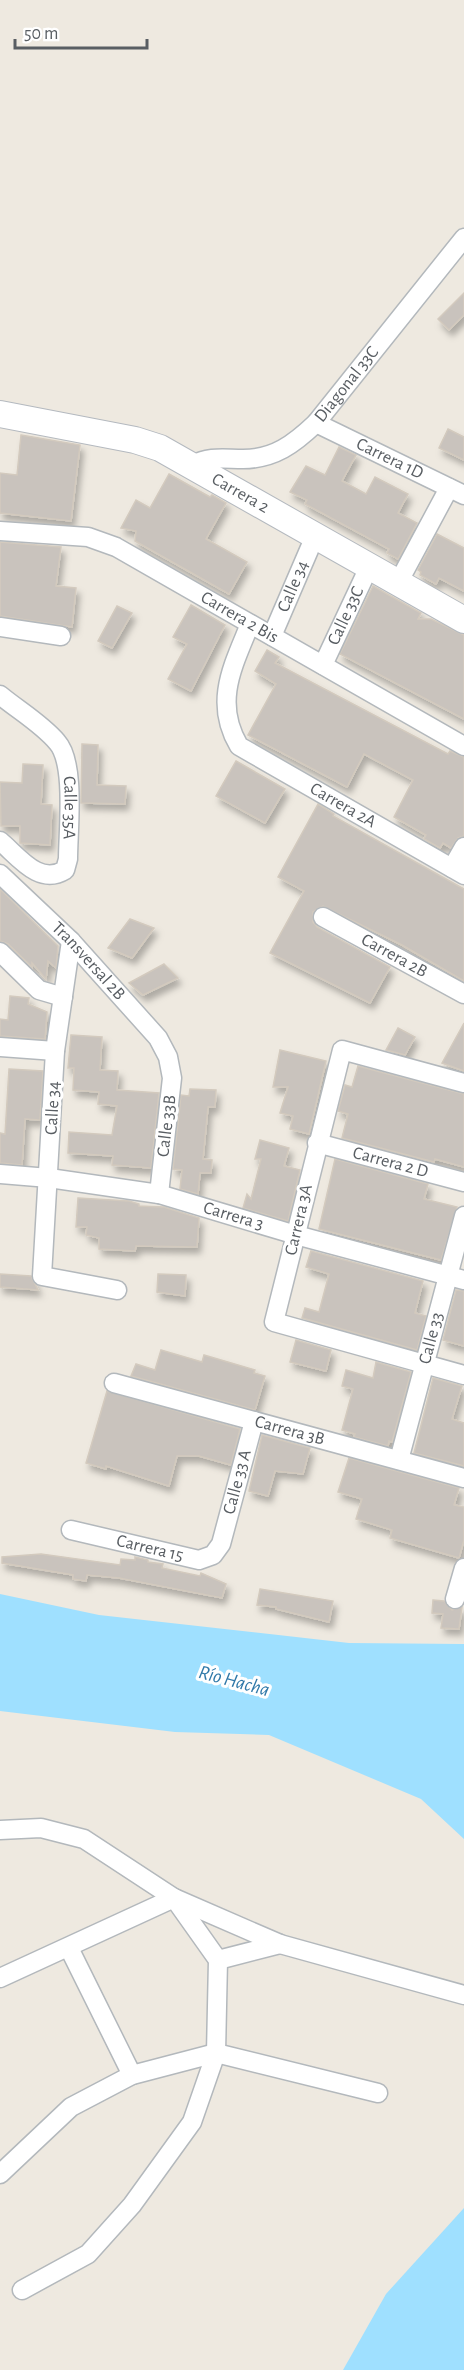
<svg xmlns="http://www.w3.org/2000/svg" width="464" height="2370" viewBox="0 0 464 2370" font-family="'Alegreya Sans',sans-serif">
<style>
.water{fill:#9fe0ff}
.building{fill:#c9c3bd;stroke:#d3cabe;stroke-width:1.5;filter:url(#shadow)}
.lines{fill:none;stroke-linecap:round;stroke-linejoin:round}
.street-casing{stroke:#b3b8bc;stroke-width:21}
.secondary-casing{stroke:#b4b9bf;stroke-width:28}
.street{stroke:#fff;stroke-width:18}
.secondary{stroke:#fff;stroke-width:26}
.labels{text-anchor:middle;dominant-baseline:central;stroke-width:6;stroke-linejoin:round;paint-order:stroke}
.street-label{font-size:18px;fill:#595e63;stroke:#fff}
.water-label{font-size:20px;font-style:italic;fill:#2f78a8;stroke:#fff}
</style>
<defs>
<filter id="shadow"><feDropShadow dx="3.5" dy="6" stdDeviation="3" flood-color="#0004"/></filter>
</defs>
<rect width="100%" height="100%" fill="#eee9e0"/>
<!-- water -->
<g class="water">
<polygon points="0,1594 99,1615 349,1643 464,1644 464,1839 421,1799 269,1735 175,1732 0,1711"/>
<polygon points="464,2208 464,2370 343,2370 386,2294"/>
</g>
<!-- building -->
<g class="building">
<polygon points="464,293 464,315 449,330 438,319"/>
<polygon points="448,429 464,437 464,460 439,448"/>
<polygon points="21,435 80,445 71,521 0,513 0,473 17,475"/>
<polygon points="339,447 356,455 342,481 366,494 375,477 408,494 398,513 417,523 398,559 387,553 389,549 305,504 307,500 290,492 306,466 325,475"/>
<polygon points="169,474 210,497 212,495 226,503 206,539 247,562 229,594 135,541 136,531 121,528 136,500 150,508"/>
<polygon points="437,534 464,548 464,591 439,578 436,584 420,575 421,572 418,570"/>
<polygon points="0,542 61,547 56,586 76,588 72,627 0,616"/>
<polygon points="373,586 421,613 418,619 431,619 464,635 464,719 340,654"/>
<polygon points="191,605 225,625 191,691 168,679 187,644 173,637"/>
<polygon points="117,606 132,613 112,648 98,641"/>
<polygon points="267,650 279,657 275,663 448,754 450,751 464,757 464,836 458,838 451,848 443,843 440,848 424,839 426,835 394,817 413,780 364,754 347,787 248,735 276,684 255,671"/>
<polygon points="82,744 98,745 97,785 126,786 125,804 81,803"/>
<polygon points="236,761 285,789 265,823 216,796"/>
<polygon points="23,764 43,765 41,804 52,805 50,845 20,843 20,826 1,826 0,782 22,783"/>
<polygon points="318,804 334,814 333,816 464,889 464,981 402,945 323,906 313,912 313,922 317,927 390,967 370,1003 270,953 304,891 278,877"/>
<polygon points="0,889 58,946 56,968 48,961 46,979 32,963 32,967 8,944 0,941"/>
<polygon points="130,919 154,928 132,958 108,948"/>
<polygon points="164,964 178,978 143,995 129,983"/>
<polygon points="10,996 29,998 28,1004 47,1012 45,1039 0,1036 0,1019 8,1020"/>
<polygon points="464,1023 464,1071 442,1063"/>
<polygon points="398,1028 415,1037 405,1055 386,1050"/>
<polygon points="71,1035 102,1037 100,1070 118,1071 117,1090 159,1093 151,1168 112,1165 113,1156 68,1153 69,1132 112,1135 117,1106 98,1104 99,1092 73,1090 74,1068 68,1068"/>
<polygon points="280,1050 326,1061 309,1134 290,1129 293,1116 280,1113 288,1087 273,1087"/>
<polygon points="358,1066 464,1094 464,1167 435,1159 434,1162 342,1138 348,1114 338,1111 345,1085 352,1087"/>
<polygon points="9,1069 43,1071 40,1120 25,1119 22,1165 0,1163 0,1133 5,1134"/>
<polygon points="190,1089 216,1090 215,1107 208,1107 203,1159 212,1160 211,1173 200,1173 198,1194 180,1189 182,1170 173,1169 181,1095 189,1096"/>
<polygon points="260,1140 289,1148 284,1166 300,1170 288,1221 243,1208 247,1194 251,1199 261,1159 255,1159"/>
<polygon points="335,1159 428,1184 424,1199 457,1207 441,1260 319,1229"/>
<polygon points="78,1198 129,1201 139,1204 139,1206 164,1207 199,1218 197,1247 136,1246 135,1251 99,1249 99,1238 86,1235 87,1227 76,1227"/>
<polygon points="311,1251 423,1281 415,1313 426,1316 417,1350 302,1318 305,1308 319,1312 329,1274 306,1267"/>
<polygon points="0,1274 31,1276 38,1290 0,1287"/>
<polygon points="158,1274 186,1275 185,1296 157,1292"/>
<polygon points="456,1290 464,1291 464,1346 443,1340"/>
<polygon points="296,1340 331,1350 326,1371 290,1362"/>
<polygon points="161,1350 202,1362 204,1355 255,1370 254,1373 265,1376 255,1410 131,1376 136,1364 155,1370"/>
<polygon points="376,1362 411,1372 392,1442 389,1441 388,1446 354,1437 355,1434 342,1430 353,1389 342,1386 346,1370 373,1378"/>
<polygon points="433,1378 462,1386 452,1419 464,1423 464,1466 414,1453"/>
<polygon points="107,1391 240,1429 231,1465 199,1456 177,1456 169,1486 106,1466 106,1469 86,1463"/>
<polygon points="262,1435 310,1448 303,1474 275,1471 268,1496 249,1491"/>
<polygon points="349,1458 459,1488 454,1505 464,1507 464,1540 459,1558 390,1538 392,1530 356,1519 362,1499 338,1492"/>
<polygon points="41,1554 120,1565 121,1559 135,1560 135,1557 148,1560 148,1562 163,1564 162,1568 200,1576 201,1573 226,1584 222,1598 119,1578 87,1575 86,1581 73,1579 73,1575 2,1563 2,1557"/>
<polygon points="260,1589 333,1601 329,1622 276,1609 276,1607 257,1605"/>
<polygon points="433,1600 444,1601 452,1610 462,1607 459,1629 441,1628 443,1614 432,1613"/>
</g>
<g class="lines">
<!-- street casing -->
<g class="street-casing">
<g id="street">
<path id="s1" d="M316 423 464 495"/>
<path id="s2" d="M193 465C209 456 224 459 243 459 274 459 294 444 316 423L464 238"/>
<path id="s3" d="M0 531 88 537 116 547 464 746"/>
<polyline points="398,583 449,488"/>
<path id="s4" d="M250 624C233 666 213 702 239 746L464 875"/>
<polyline points="0,627 61,636"/>
<path id="s5" d="M272 636 315 536"/>
<path id="s6" d="M323 665 369 567"/>
<path id="s7" d="M0 695C18 710 42 724 57 742 76 763 68 830 68 859L65 870C39 886 19 857 0 841"/>
<polyline points="452,868 464,847"/>
<path id="s8" d="M0 874 71 941 158 1038 168 1057 172 1078 159 1194"/>
<path id="s9" d="M323 917 464 994"/>
<polyline points="71,941 55,1051 42,1276 117,1290"/>
<polyline points="0,952 39,990 63,997"/>
<polyline points="0,1047 55,1051"/>
<polyline points="464,1083 342,1050 274,1322 464,1375"/>
<path id="s10" d="M317 1143 464 1182"/>
<path id="s11" d="M0 1174 49 1178 159 1194 296 1235 464 1280"/>
<path id="s12" d="M114 1383 464 1478"/>
<path id="s13" d="M399 1460 464 1216"/>
<path id="s14" d="M71 1530 199 1560 213 1555 221 1544 254 1421"/>
<polyline points="455,1599 464,1568"/>
<polyline points="0,1830 41,1828 84,1839 174,1898 280,1944 464,1995"/>
<polyline points="69,1948 132,2075"/>
<polyline points="218,1960 280,1944"/>
<polyline points="0,1978 174,1898 218,1960 216,2053 192,2122 132,2205 88,2254 22,2290"/>
<polyline points="0,2174 71,2107 132,2075 216,2053 378,2093"/>
</g>
</g>
<!-- secondary casing -->
<g class="secondary-casing">
<g id="secondary">
<path id="s15" d="M0 414 135 440 160 448 464 620"/>
</g>
</g>
<!-- street -->
<use href="#street" class="street"/>
<!-- secondary -->
<use href="#secondary" class="secondary"/>
</g>
<g class="labels">
<!-- street labels -->
<g class="street-label">
<text stroke="none"><textPath href="#s2" startOffset="184">Diagonal 33C</textPath></text>
<text stroke="none"><textPath href="#s1" startOffset="82">Carrera 1D</textPath></text>
<text stroke="none"><textPath href="#s15" startOffset="256">Carrera 2</textPath></text>
<text stroke="none"><textPath href="#s5" startOffset="54">Calle 34</textPath></text>
<text stroke="none"><textPath href="#s6" startOffset="54">Calle 33C</textPath></text>
<text stroke="none"><textPath href="#s3" startOffset="260">Carrera 2 Bis</textPath></text>
<text stroke="none"><textPath href="#s4" startOffset="248">Carrera 2A</textPath></text>
<text stroke="none"><textPath href="#s7" startOffset="142">Calle 35A</textPath></text>
<text stroke="none"><textPath href="#s9" startOffset="81">Carrera 2B</textPath></text>
<text stroke="none"><textPath href="#s8" startOffset="124">Transversal 2B</textPath></text>
<text transform="translate(53 1108) rotate(-87)">Calle 34</text>
<text transform="translate(167 1126) rotate(-83)">Calle 33B</text>
<text stroke="none"><textPath href="#s10" startOffset="76">Carrera 2 D</textPath></text>
<text stroke="none"><textPath href="#s11" startOffset="238">Carrera 3</textPath></text>
<text transform="translate(299 1220) rotate(-77)">Carrera 3A</text>
<text stroke="none"><textPath href="#s13" startOffset="126">Calle 33</textPath></text>
<text stroke="none"><textPath href="#s12" startOffset="182">Carrera 3B</textPath></text>
<text stroke="none"><textPath href="#s14" startOffset="224">Calle 33 A</textPath></text>
<text stroke="none"><textPath href="#s14" startOffset="81">Carrera 15</textPath></text>
</g>
<!-- water labels -->
<g class="water-label">
<text transform="translate(234 1681) rotate(15)">Río Hacha</text>
</g>
</g>
<!-- scale -->
<path d="M15 39v9h132v-9" fill="none" stroke="#595e63" stroke-width="3"/>
<text x="24" y="39" font-size="18" fill="#595e63" stroke="#ffffff" stroke-width="4.5" paint-order="stroke">50 m</text>
</svg>
